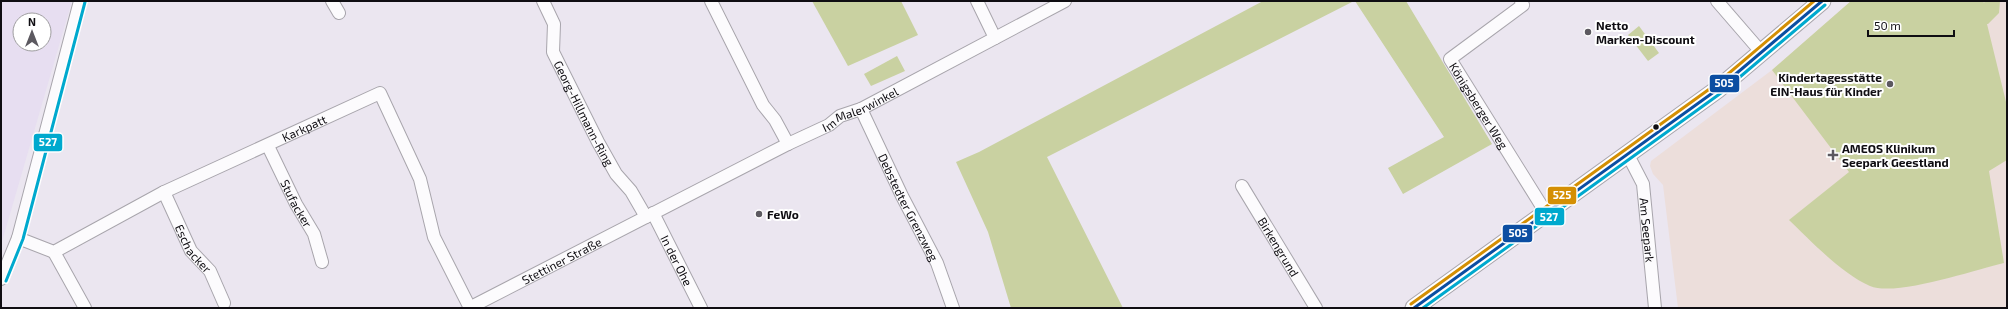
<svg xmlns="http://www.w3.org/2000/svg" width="2008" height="309" viewBox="0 0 2008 309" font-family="'Exo 2',sans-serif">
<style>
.built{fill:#e7def1;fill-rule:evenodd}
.medical{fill:#ecdedb}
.green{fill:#c9d1a1}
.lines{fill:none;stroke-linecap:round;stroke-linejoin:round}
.street-casing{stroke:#a8a5ac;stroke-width:14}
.secondary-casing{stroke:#a8a5ac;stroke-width:19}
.street{stroke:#fcfbfd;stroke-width:12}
.secondary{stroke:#fcfbfd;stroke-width:17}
.bus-1-casing{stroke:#fff;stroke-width:6}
.bus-2-casing{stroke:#fff;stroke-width:6}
.bus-3-casing{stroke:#fff;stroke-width:6}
.bus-1{stroke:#0b4ea2;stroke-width:3}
.bus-2{stroke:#00a9ce;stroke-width:3}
.bus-3{stroke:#d48f03;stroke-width:3}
.poi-dot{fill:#5c5960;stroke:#fff;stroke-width:1.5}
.bus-dot{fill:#0f0d12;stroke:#fff;stroke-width:1.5}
.labels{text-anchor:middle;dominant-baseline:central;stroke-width:4;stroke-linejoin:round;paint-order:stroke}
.poi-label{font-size:12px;font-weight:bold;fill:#0f0d12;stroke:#fff;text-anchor:start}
.street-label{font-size:12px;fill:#0f0d12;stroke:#fff}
.line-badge{stroke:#fff;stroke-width:1.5}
.badge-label{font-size:11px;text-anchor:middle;font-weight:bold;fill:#fff}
</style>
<rect width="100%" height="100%" fill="#ebe6f0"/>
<!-- built -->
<path class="built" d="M1 1H72L1 245ZM20 20H44V44H20Z"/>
<!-- medical -->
<polygon class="medical" points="1851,1 2007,1 2007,308 1678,308 1663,185 1653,174 1650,166 1651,161 1772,70"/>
<!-- green -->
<g class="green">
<polygon points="812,1 901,1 918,35 848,66"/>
<polygon points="1263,1 1354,1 1047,157 1123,308 1011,308 988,232 956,162 979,152"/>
<polygon points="1355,1 1406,1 1492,144 1403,194 1388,168 1444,137"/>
<path d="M1851 1H1983L1984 3 1985 1H2000L1999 13 1988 24H1987L2007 106V160L1989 171 2004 263C1974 270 1896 297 1870 286 1842 274 1811 241 1789 220L1849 172 1772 70Z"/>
<polygon points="1639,26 1659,53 1648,61 1628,35"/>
<polygon points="897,56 905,71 871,86 864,74"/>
</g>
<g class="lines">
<!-- street casing -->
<g class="street-casing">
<g id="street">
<polyline points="332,1 339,13"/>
<path id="s1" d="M543 1 554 24 553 52 598 142 616 174 631 191 646 217"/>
<polyline points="711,1 763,105 775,120 788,144"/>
<polyline points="977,1 995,38"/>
<path id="s2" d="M1521 1 1523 5 1450 59 1546 213"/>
<polyline points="1717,1 1762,53"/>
<path id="s3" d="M861 109 902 196 937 263 953 308"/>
<path id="s4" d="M268 146 296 204 314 234 322 262"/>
<path id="s5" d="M1628 155 1643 184 1655 308"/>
<path id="s6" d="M1242 186 1316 308"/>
<path id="s7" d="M164 192 191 251 210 271 224 303"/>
<path id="s8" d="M653 213 701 308"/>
<path id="s9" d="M18 238 54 252 164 192 380 93 420 179 434 237 470 308"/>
<polyline points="54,252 85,308"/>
<polyline points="1,279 18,238 80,1"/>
<path id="s10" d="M469 308 788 144 829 125 840 116 861 109 1065 1"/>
</g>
</g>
<!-- secondary casing -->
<g class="secondary-casing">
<polyline id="secondary" points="1414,308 1718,89 1822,1"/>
</g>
<!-- street -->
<use href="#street" class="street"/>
<!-- secondary -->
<use href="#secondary" class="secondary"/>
<!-- bus-1 casing -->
<g class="bus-1-casing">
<polyline id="bus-1" points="1414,308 1718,89 1822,1"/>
</g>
<!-- bus-2 casing -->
<g class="bus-2-casing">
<g id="bus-2">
<polyline points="6,281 23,239 85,2"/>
<polyline points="1423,308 1721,93 1825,5"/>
</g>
</g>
<!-- bus-3 casing -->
<g class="bus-3-casing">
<polyline id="bus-3" points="1411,304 1715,85 1814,1"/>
</g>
<!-- bus-1 -->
<use href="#bus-1" class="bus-1"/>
<!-- bus-2 -->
<use href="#bus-2" class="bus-2"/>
<!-- bus-3 -->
<use href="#bus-3" class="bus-3"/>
</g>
<!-- markers -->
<g class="poi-dot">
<circle cx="1588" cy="32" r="4"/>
<circle cx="1890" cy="84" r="4"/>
<path d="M1831 149h4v4h4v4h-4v4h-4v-4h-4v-4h4z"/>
<circle cx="759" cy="214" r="4"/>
</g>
<circle class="bus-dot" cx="1656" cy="127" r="3.5"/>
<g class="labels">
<!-- poi labels -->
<g class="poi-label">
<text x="1596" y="25">Netto<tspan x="1596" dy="14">Marken-Discount</tspan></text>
<text x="1882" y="77" text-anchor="end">Kindertagesstätte<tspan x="1882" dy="14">EIN-Haus für Kinder</tspan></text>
<text x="1842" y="148">AMEOS Klinikum<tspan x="1842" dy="14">Seepark Geestland</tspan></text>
<text x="767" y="214">FeWo</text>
</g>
<!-- street labels -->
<g class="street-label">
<text stroke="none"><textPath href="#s2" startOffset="150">Königsberger Weg</textPath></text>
<text stroke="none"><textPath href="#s10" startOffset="439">Im Malerwinkel</textPath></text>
<text stroke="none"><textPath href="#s1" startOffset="122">Georg-Hillmann-Ring</textPath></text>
<text stroke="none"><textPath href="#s9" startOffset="318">Karkpatt</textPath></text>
<text stroke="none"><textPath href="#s4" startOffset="64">Stufacker</textPath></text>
<text stroke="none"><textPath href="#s3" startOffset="109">Debstedter Grenzweg</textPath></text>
<text stroke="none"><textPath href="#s5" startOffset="79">Am Seepark</textPath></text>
<text stroke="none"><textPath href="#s7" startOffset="64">Eschacker</textPath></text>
<text stroke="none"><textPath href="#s6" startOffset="71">Birkengrund</textPath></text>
<text stroke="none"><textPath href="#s10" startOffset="104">Stettiner Straße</textPath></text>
<text stroke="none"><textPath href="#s8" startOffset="53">In der Ohe</textPath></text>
</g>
</g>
<g class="line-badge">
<rect x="1709" y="74" width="31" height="19" rx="4" fill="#0b4ea2"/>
<rect x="33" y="133" width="30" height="19" rx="4" fill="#00a9ce"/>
<rect x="1547" y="186" width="30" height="19" rx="4" fill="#d48f03"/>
<rect x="1534" y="207" width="31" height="19" rx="4" fill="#00a9ce"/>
<rect x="1502" y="224" width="31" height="19" rx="4" fill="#0b4ea2"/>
</g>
<g class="badge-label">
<text x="1724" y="87">505</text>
<text x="48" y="146">527</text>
<text x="1562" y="199">525</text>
<text x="1549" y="221">527</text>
<text x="1518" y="237">505</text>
</g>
<!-- border -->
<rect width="2008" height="309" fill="none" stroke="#0f0d12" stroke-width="4"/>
<!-- north arrow -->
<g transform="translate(32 32)"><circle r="19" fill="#ffffff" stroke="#9f9ea0"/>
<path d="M0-3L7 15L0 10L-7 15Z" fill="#5c5960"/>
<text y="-6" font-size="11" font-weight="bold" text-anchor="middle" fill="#0f0d12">N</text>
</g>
<!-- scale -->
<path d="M1868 30v6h86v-6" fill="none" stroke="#0f0d12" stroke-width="2"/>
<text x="1874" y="30" font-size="12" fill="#0f0d12" stroke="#ffffff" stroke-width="3" paint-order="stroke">50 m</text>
</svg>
